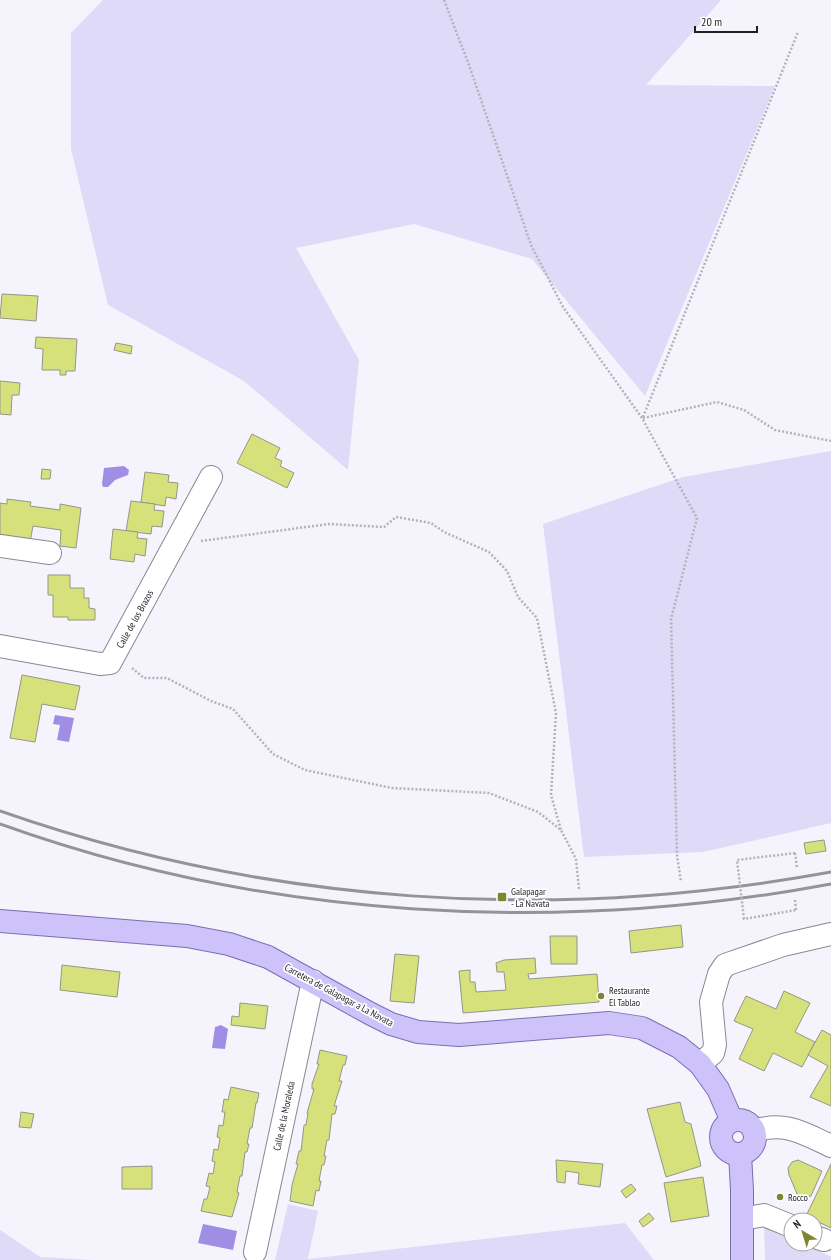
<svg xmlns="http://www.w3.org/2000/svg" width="831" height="1260" viewBox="0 0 831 1260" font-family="'PT Sans Narrow',sans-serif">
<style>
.green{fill:#dfdaf7}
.water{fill:#a08ee5}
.building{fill:#d7e17b;stroke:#949689}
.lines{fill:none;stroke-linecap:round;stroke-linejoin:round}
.minor-casing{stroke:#898794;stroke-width:24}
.major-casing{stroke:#7c6eae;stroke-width:24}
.path{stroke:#b3b2ba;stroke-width:2.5;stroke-dasharray:2 2;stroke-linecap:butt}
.minor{stroke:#fff;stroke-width:22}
.major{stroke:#cec2fb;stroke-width:22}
.rail{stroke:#94939a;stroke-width:3}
.path-bridge{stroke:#b3b2ba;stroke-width:2.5;stroke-dasharray:2 2;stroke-linecap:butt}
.poi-dot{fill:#7f8632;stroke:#fff;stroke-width:1.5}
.labels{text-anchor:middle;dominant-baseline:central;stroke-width:3.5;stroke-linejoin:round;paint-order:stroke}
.street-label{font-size:10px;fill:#201f24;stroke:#fff}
.poi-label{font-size:10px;fill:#201f24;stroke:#fff;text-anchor:start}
</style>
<rect width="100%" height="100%" fill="#f5f4fd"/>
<!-- green -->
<g class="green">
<polygon points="103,0 721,0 646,85 775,86 645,396 532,259 414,224 296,248 359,360 348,470 244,381 108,305 71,149 71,33"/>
<polygon points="831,451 831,823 703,852 584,857 543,524 683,477"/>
<polygon points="288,1204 318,1211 308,1259 625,1223 654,1260 275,1260"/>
<polygon points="764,1225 791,1238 791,1244 804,1244 831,1257 831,1260 765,1260"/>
<polygon points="0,1230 40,1257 94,1260 0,1260"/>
</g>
<!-- water -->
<g class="water">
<polygon points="124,466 129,470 128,475 115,480 108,487 103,487 102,484 104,468"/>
<polygon points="55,715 74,718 69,742 57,740 60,725 53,724"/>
<polygon points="221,1025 228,1029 225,1049 212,1048 215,1027"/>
<polygon points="203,1224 237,1231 233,1250 198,1243"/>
</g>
<!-- building -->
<g class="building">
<polygon points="2,294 38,296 36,321 0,318"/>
<polygon points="36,337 77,339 75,371 66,371 66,375 60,375 60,370 42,370 43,349 35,348"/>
<polygon points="116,343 132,346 131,354 114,350"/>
<polygon points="0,381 20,383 19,395 12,395 11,415 0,414"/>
<polygon points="252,434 280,448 275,458 282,461 280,466 294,473 287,488 237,463"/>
<polygon points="42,469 51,470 50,479 41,479"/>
<polygon points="145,472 169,475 168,482 178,483 176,499 166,497 165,506 141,502"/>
<polygon points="7,499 31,502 30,506 60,510 60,504 81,508 76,548 60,546 61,530 33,526 30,542 0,539 0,503 7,504"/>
<polygon points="131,501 155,504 154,510 164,511 162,527 152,526 151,534 126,531"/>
<polygon points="113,529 138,532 137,538 147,539 145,556 135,554 134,562 110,559"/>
<polygon points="48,575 70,575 70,588 84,588 84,598 89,598 89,608 95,609 95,620 68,620 68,617 53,617 53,595 48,595"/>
<polygon points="22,675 80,686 75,710 42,704 35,742 10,738"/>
<polygon points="824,840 826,851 806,854 804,843"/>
<polygon points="681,925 683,947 631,953 629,931"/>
<polygon points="550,936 577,936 577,964 551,964"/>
<polygon points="395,954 419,956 414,1003 390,1001"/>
<polygon points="535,958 536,973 528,974 529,979 597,974 599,1002 463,1013 459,971 470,970 470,982 475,982 476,992 506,990 504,972 497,972 496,963 504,960"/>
<polygon points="62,965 120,972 117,997 60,990"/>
<polygon points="784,991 810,1003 795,1032 815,1042 802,1067 773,1053 764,1071 739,1059 753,1029 734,1021 746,996 776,1009"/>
<polygon points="240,1003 268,1006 265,1029 231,1025 232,1016 239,1017"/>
<polygon points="822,1030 831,1035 831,1106 810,1097 828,1066 808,1055"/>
<polygon points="320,1050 347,1056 345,1065 343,1065 339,1081 342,1081 334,1106 337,1106 335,1114 332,1114 329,1140 327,1140 324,1156 326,1156 324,1165 322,1165 319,1181 321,1181 319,1191 316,1190 313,1206 290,1201 292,1185 298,1164 296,1164 297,1160 299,1151 301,1151 304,1125 306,1125 308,1113 307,1113 314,1089 312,1089 312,1084 319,1064 317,1064"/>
<polygon points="231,1087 259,1093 257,1103 256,1103 252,1128 250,1128 247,1144 249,1144 247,1152 245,1152 242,1176 240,1176 237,1192 239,1193 232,1217 201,1211 204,1199 207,1199 210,1187 206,1186 209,1173 213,1174 215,1162 212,1161 214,1149 218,1150 220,1138 217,1137 219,1125 223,1126 225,1112 222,1112 224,1099 228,1100"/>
<polygon points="680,1102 685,1122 691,1124 701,1166 666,1177 647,1109"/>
<polygon points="21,1112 34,1114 31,1128 19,1127"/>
<polygon points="556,1160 603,1164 600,1187 578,1184 579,1173 566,1171 565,1183 557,1182"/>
<polygon points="798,1160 822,1171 811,1196 805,1198 798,1196 789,1175 788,1168 792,1162"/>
<polygon points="831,1164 831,1228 806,1216"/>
<polygon points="152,1166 152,1189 122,1189 122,1167"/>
<polygon points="703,1177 709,1216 671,1222 664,1183"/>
<polygon points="631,1184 636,1190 626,1198 621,1191"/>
<polygon points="649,1213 654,1219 643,1227 639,1221"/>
</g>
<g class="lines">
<!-- minor casing -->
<g class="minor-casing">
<g id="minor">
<polyline points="0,546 50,553"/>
<polyline points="0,646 100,664 110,663 211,477"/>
<polyline points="700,1064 713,1053 715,1045 711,1002 719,974 725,965 783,945 831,934"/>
<path d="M754 1131C785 1121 803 1133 831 1146"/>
<polyline points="742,1219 764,1215 791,1226"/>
<polyline points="815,1237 824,1240"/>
<polyline points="255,1252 313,981"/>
</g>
</g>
<!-- major casing -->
<g class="major-casing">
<g id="major">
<polyline points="0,921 187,936 229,944 268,957 371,1014 391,1024 418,1032 459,1035 609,1023 642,1028 679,1047 700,1064 718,1089 732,1121"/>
<circle cx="738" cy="1137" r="17"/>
<polyline points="740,1154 742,1190 742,1260"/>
</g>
</g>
<!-- path -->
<g class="path">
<polyline points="444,0 469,65 531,245 563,307 642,418 697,518 671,619 677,855 681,882"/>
<polyline points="643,417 798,32"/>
<polyline points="643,418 717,402 744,410 775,430 831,441"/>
<polyline points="201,541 329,524 384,527 396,517 431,523 444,532 489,552 507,571 518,597 537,618 556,713 551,795 561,830"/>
<polyline points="132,668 144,678 167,678 211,701 233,709 273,754 305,770 392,788 489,793 538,812 561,830 576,859 579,889"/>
<polyline points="795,853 797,868"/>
<polyline points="795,900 796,910"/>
</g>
<!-- minor -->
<use href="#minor" class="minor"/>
<!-- major -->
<use href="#major" class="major"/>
<!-- rail -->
<g class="rail">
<path d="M0 811C268 905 552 923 831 872"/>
<path d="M0 824C263 919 557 935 831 884"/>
</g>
<!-- path-bridge -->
<polyline class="path-bridge" points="795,853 737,860 744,919 796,910"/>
</g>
<!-- markers -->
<g class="poi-dot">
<rect x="497" y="892" width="10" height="10" rx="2"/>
<circle cx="601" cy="996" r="4"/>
<circle cx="780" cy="1197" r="4"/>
</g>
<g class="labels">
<!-- street labels -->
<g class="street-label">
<text transform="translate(135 619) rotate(-61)">Calle de los Brazos</text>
<text transform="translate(339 995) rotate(28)">Carretera de Galapagar a La Navata</text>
<text transform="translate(284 1116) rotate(-78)">Calle de la Moraleda</text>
</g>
<!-- poi labels -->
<g class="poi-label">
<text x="511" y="891">Galapagar<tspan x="511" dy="12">- La Navata</tspan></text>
<text x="609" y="990">Restaurante<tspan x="609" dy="12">El Tablao</tspan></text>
<text x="788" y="1197">Rocco</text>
</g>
</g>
<!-- north arrow -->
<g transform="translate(803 1232) rotate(322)"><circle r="19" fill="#ffffff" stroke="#a6a5a7"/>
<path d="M0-3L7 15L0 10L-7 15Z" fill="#7f8632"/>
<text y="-6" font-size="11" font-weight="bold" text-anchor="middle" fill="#201f24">N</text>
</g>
<!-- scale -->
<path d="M695 26v6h62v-6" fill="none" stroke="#201f24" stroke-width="2"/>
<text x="701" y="26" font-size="12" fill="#201f24" stroke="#ffffff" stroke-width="3" paint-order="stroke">20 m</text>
</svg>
